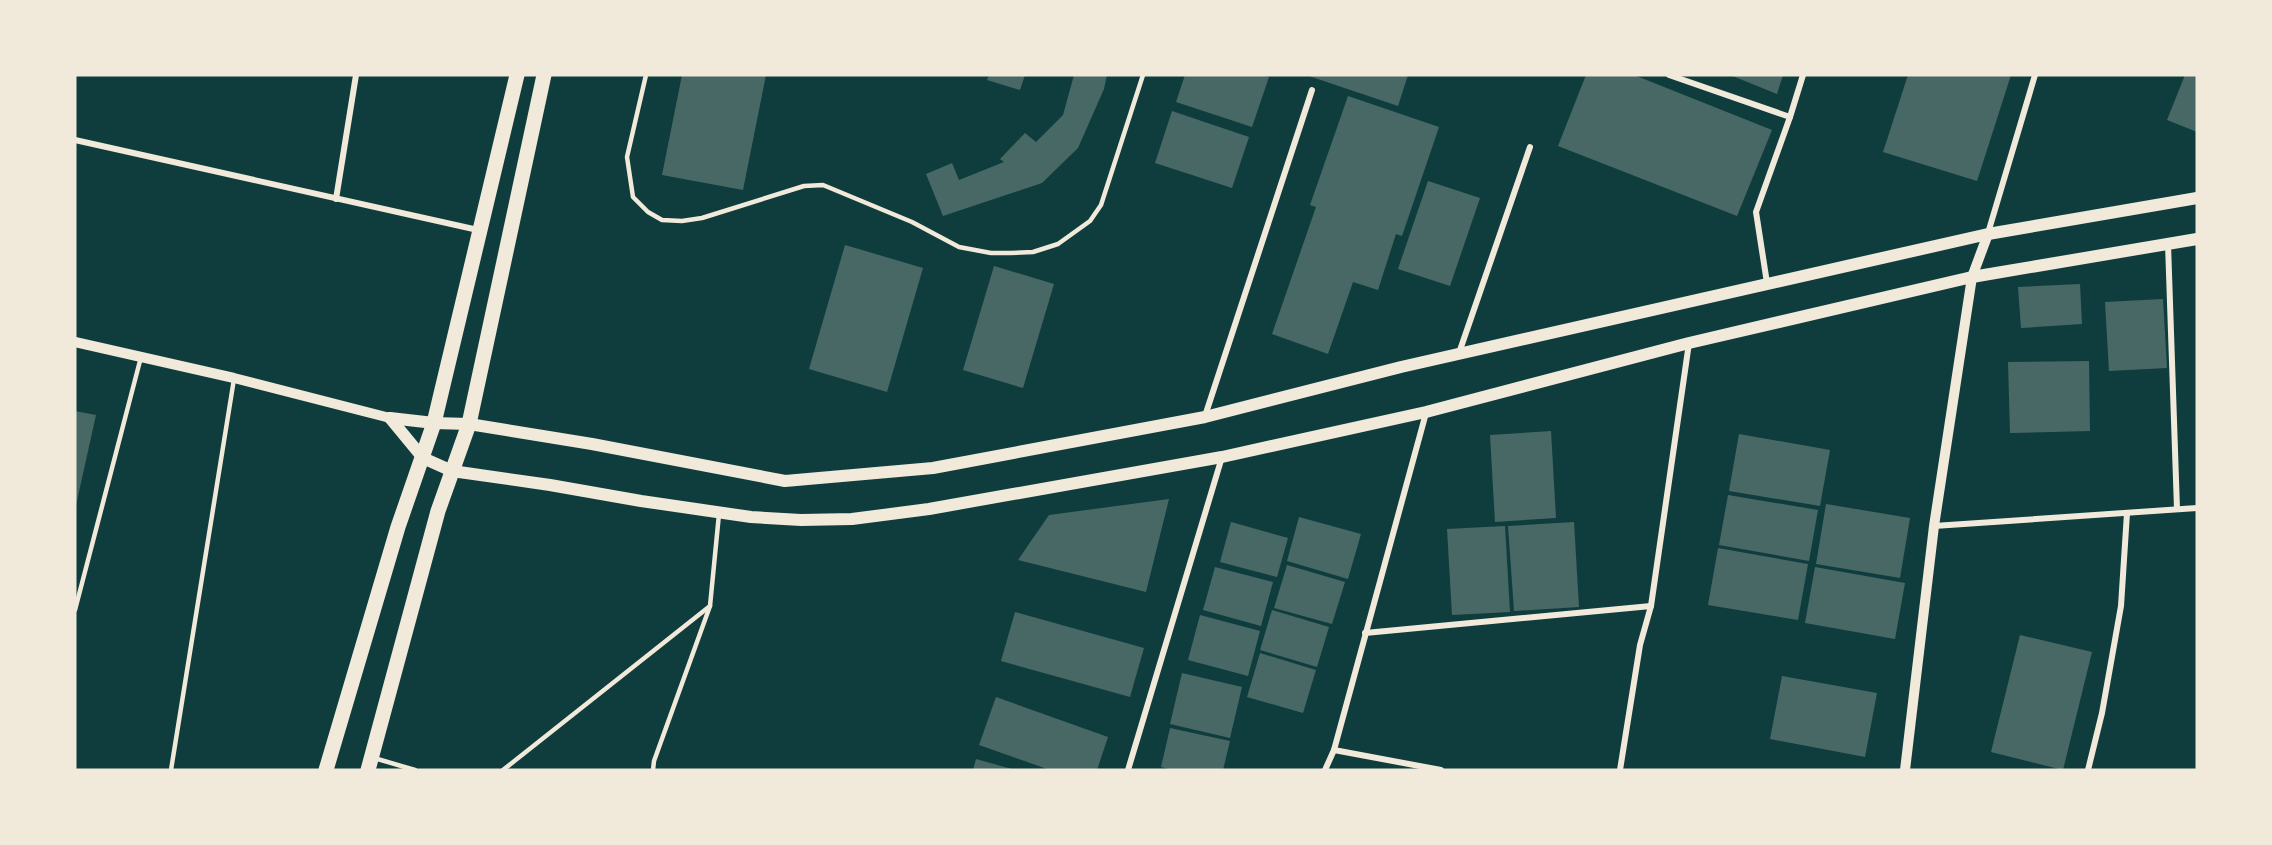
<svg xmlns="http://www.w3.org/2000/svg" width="2272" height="845" viewBox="0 0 2272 845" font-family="Bitter,serif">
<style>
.building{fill:#486865}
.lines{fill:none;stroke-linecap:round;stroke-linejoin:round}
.service{stroke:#f1e9da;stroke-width:4.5}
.minor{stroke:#f1e9da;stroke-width:6}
.tertiary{stroke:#f1e9da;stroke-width:10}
.secondary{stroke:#f1e9da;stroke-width:12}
.primary{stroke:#f1e9da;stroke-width:15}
</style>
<rect width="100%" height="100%" fill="#0f3d3e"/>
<!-- building -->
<g class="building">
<polygon points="682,75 766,75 743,190 662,175"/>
<polygon points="989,75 1025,75 1020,90 987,80"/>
<polygon points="1074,75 1107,75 1104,89 1078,148 1042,183 943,216 926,174 952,163 959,180 1004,162 1000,159 1025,133 1036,142 1063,115"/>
<polygon points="1185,75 1262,75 1269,77 1252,127 1176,102"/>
<polygon points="1306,75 1408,75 1398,106"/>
<polygon points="1586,75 1634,75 1772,130 1737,216 1558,146"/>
<polygon points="1730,75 1783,75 1777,94"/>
<polygon points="1908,75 2011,75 1977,181 1883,152"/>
<polygon points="2185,75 2197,75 2197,132 2167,120"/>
<polygon points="1348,96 1439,127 1402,236 1396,234 1378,290 1353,282 1328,354 1272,334 1316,207 1310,205"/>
<polygon points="1172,111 1249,137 1232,188 1155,163"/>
<polygon points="1428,181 1480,198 1450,286 1398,269"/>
<polygon points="845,245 923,268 887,392 809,369"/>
<polygon points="994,266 1054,284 1023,388 963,370"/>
<polygon points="2080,284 2082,324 2021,328 2018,287"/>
<polygon points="2163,299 2167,368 2109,371 2105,302"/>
<polygon points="2089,361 2090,431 2010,433 2008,362"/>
<polygon points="75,411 96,415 76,505 75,505"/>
<polygon points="1551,431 1556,518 1495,522 1490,435"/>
<polygon points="1739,434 1830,450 1820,506 1729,491"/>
<polygon points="1728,495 1818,510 1809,561 1719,545"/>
<polygon points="1169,499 1146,592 1018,560 1049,515"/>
<polygon points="1826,504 1910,518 1900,578 1816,564"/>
<polygon points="1299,517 1361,534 1348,579 1287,561"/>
<polygon points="1231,522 1288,538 1277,577 1220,562"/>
<polygon points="1574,522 1579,607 1514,611 1508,526"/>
<polygon points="1505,526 1510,612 1452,615 1447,529"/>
<polygon points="1718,548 1808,564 1798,620 1708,605"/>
<polygon points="1287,565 1345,582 1332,624 1274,608"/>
<polygon points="1215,567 1273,582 1261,626 1203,610"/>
<polygon points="1815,567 1905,583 1895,639 1805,623"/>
<polygon points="1272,610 1329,627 1317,667 1260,650"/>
<polygon points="1015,612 1144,648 1130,697 1001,661"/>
<polygon points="1200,615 1260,631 1248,676 1188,660"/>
<polygon points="2020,635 2092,652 2063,770 1991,752"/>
<polygon points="1260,653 1316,670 1303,713 1247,697"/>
<polygon points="1182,673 1242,687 1230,738 1170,724"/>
<polygon points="1782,676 1877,693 1865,757 1770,739"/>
<polygon points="996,697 1108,737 1097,770 1050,770 979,745"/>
<polygon points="1170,728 1230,741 1223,770 1172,770 1161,767"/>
<polygon points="976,759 1012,769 1012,770 973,770"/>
</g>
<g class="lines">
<!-- service -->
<g class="service">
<polyline points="646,75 627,157 633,197 648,212 662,220 682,221 702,218 804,186 823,185 912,222 959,247 991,253 1010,253 1033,252 1058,244 1090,221 1101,205 1143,75"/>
<polyline points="75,610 141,357"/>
<polyline points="374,758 415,770"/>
<polyline points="171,770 234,379"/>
<polyline points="503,770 710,606 719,514"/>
<polyline points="653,770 654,761 710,606"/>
</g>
<!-- minor -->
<g class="minor">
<polyline points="1669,75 1790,117 1756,212 1767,283"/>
<polyline points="1790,117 1803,75"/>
<polyline points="75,140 478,230"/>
<polyline points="336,199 356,75"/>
<polyline points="1988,233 2035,75"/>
<polyline points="2168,244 2177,509"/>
<polyline points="1459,353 1530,147"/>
<polyline points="1205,416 1312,90"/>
<polyline points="1934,526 2197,508"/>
<polyline points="1365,633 1651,606"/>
<polyline points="1334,750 1441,770"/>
<polyline points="1128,770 1222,457"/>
<polyline points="1325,770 1334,750 1426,413"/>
<polyline points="1620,770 1640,645 1651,606 1689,343"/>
<polyline points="2088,770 2102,713 2121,606 2127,513"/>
</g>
<!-- tertiary -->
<g class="tertiary">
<polyline points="75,342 234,378 390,418"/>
<polyline points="1905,770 1934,526 1972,277 1988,234"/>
</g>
<!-- secondary -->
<g class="secondary">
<polyline points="390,418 423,458 452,471 550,485 641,501 751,517 801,520 852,519 929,509 1222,457 1426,412 1689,343 1972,277 2197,239"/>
<polyline points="390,418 434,423 469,424 592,444 785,481 933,468 1205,417 1401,367 1988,234 2197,198"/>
</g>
<!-- primary -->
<g class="primary">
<polyline points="326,770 398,527 434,423 517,75"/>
<polyline points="368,770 438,511 469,424 544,75"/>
</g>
</g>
<!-- border -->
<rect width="2272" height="845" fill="none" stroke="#f1e9da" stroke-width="153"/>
</svg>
